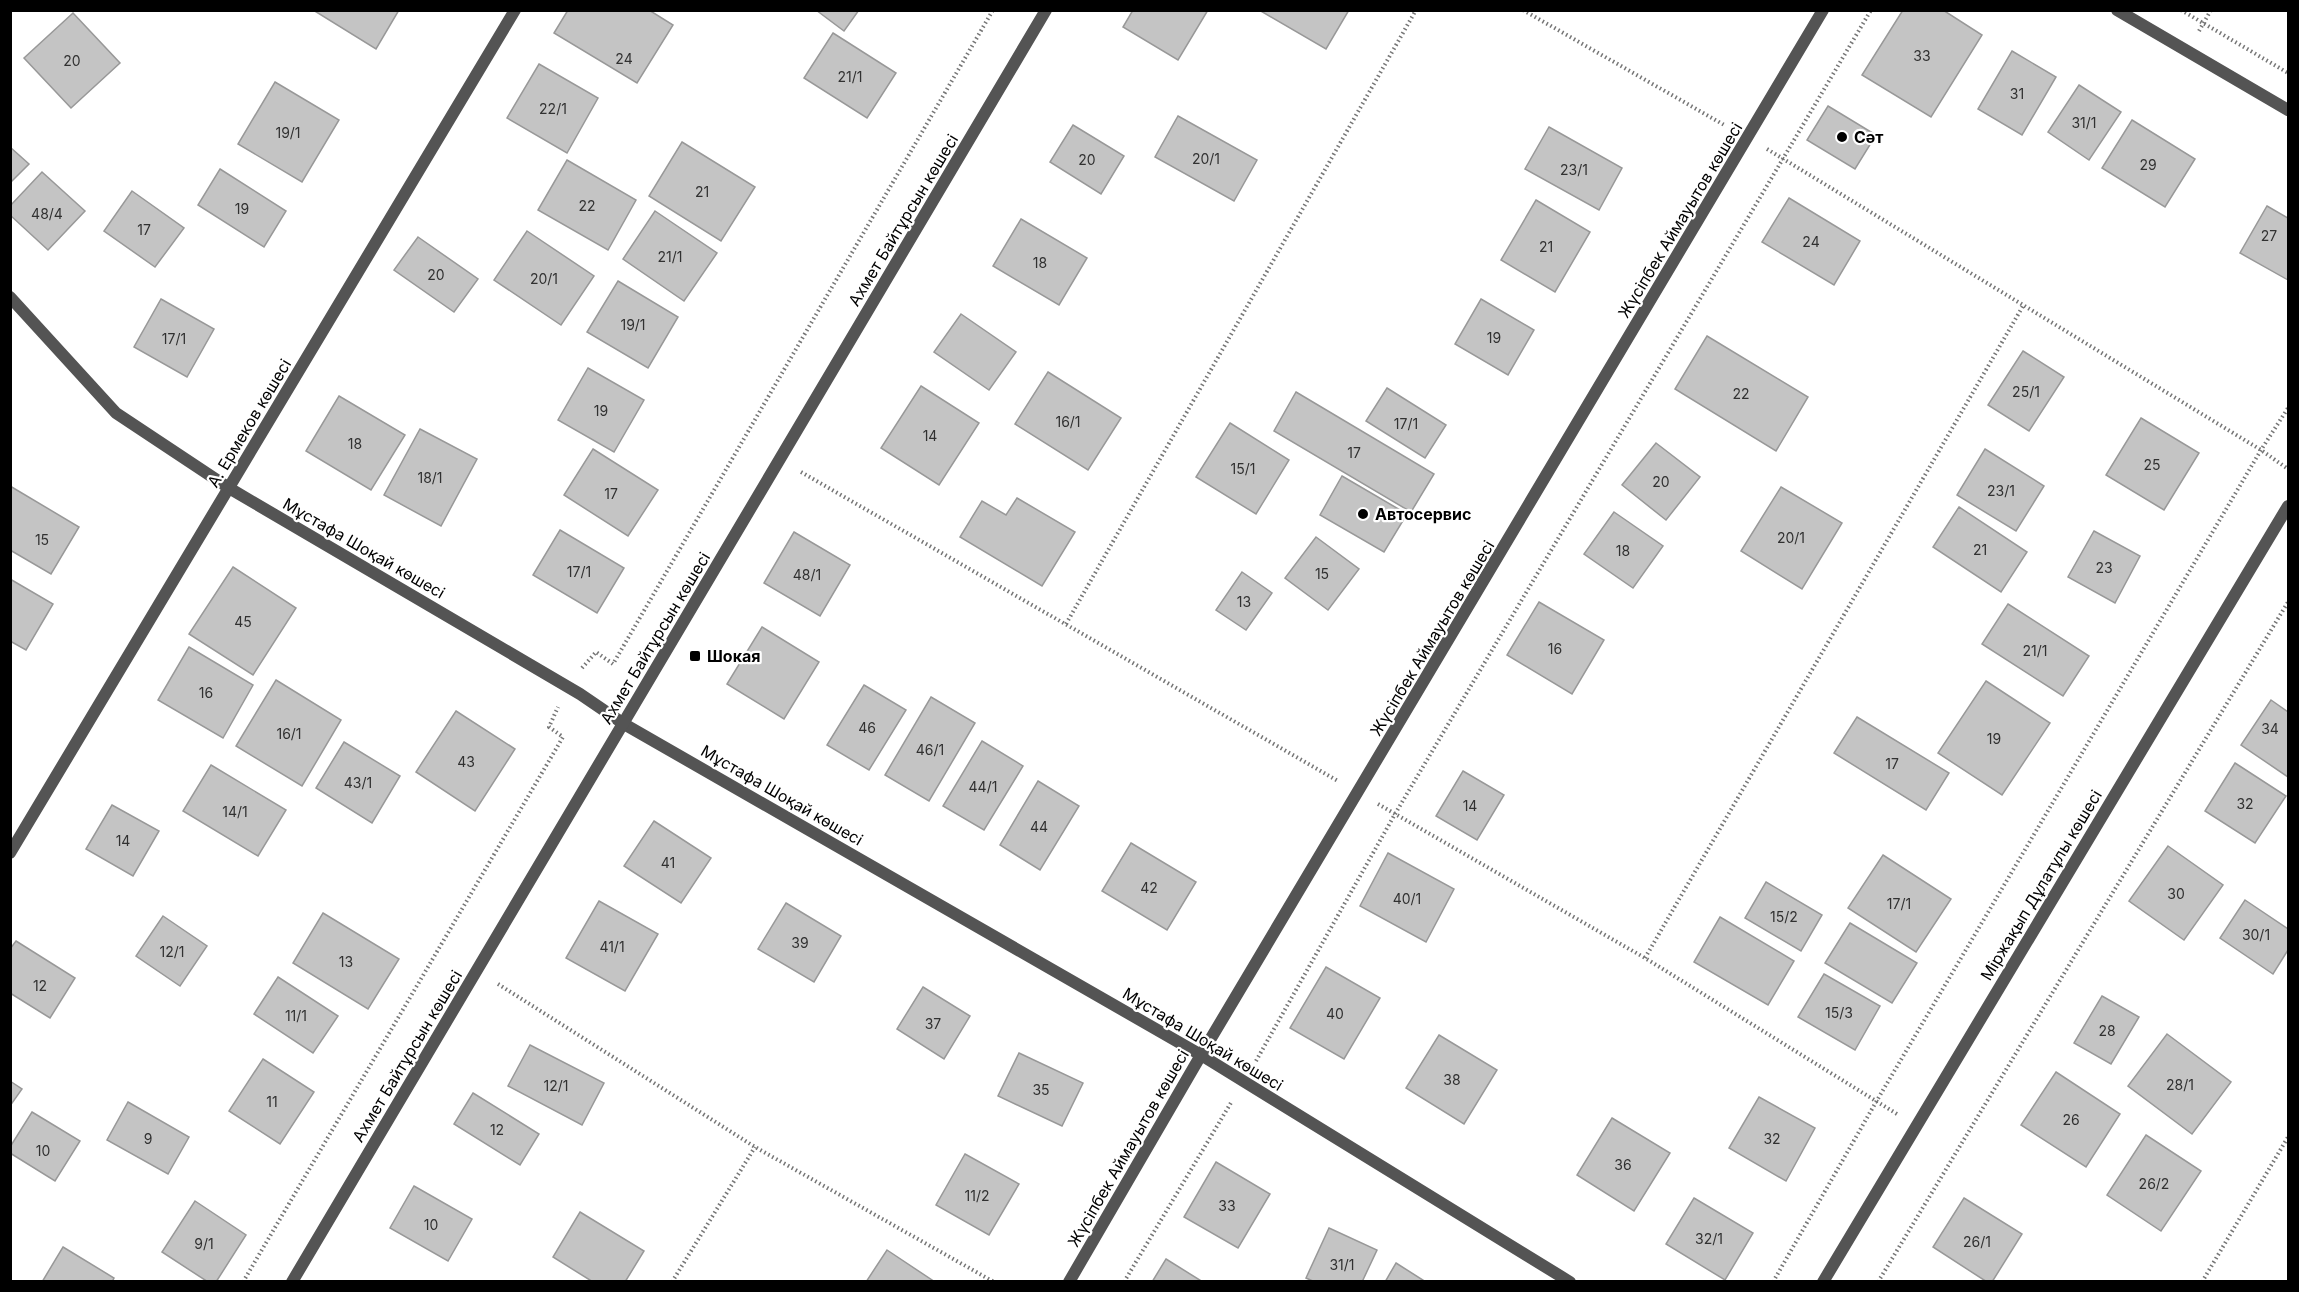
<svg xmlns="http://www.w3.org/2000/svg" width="2299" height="1292" viewBox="0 0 2299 1292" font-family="Inter,sans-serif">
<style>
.building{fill:#c4c4c4;stroke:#989898;stroke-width:1.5}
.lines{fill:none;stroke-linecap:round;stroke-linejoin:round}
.path{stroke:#767676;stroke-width:4;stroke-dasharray:1.5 3;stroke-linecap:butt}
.minor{stroke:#545454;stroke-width:12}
.tertiary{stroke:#545454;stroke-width:12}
.poi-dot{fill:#000;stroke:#fff;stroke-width:2}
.labels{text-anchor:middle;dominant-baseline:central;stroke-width:4.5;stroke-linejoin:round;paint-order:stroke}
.number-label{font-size:14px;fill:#313131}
.poi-label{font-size:16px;font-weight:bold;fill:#000;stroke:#fff;text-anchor:start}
.street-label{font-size:16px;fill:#000;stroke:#fff}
</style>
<rect width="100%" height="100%" fill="#fff"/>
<!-- building -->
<g class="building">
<polygon points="313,10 399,10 376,49"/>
<polygon points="568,10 649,10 673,25 637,83 554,33"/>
<polygon points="816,10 859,10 844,31"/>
<polygon points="1133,10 1208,10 1178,60 1123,27"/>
<polygon points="1259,10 1349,10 1326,49"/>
<polygon points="1903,10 1943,10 1982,35 1931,117 1862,75"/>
<polygon points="73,13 120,63 71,108 24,58"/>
<polygon points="833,33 896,73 867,118 804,78"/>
<polygon points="2012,51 2056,77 2022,135 1978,109"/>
<polygon points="539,64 598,98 567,153 507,118"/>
<polygon points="275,82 339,120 302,182 238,144"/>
<polygon points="2079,85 2121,112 2089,160 2048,132"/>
<polygon points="1828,106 1876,135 1855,169 1807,140"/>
<polygon points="1178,116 1257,160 1234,201 1155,157"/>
<polygon points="2132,120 2195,159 2165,207 2102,168"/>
<polygon points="1073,125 1124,156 1101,194 1050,162"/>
<polygon points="1549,127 1622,168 1599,210 1525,169"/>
<polygon points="682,142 755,187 721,241 649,196"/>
<polygon points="10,147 29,164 10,183"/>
<polygon points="567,160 636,200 608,250 538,210"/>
<polygon points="220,169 286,211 264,247 198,205"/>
<polygon points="42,172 85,211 48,250 10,215 10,206"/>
<polygon points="132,191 184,228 155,267 104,231"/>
<polygon points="1789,198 1860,241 1834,285 1762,242"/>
<polygon points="1536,200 1590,232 1555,292 1501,260"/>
<polygon points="2267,206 2288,218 2288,280 2240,253"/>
<polygon points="655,211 717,253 684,301 623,259"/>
<polygon points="1021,219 1087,258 1059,305 993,266"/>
<polygon points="527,231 594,276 561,325 494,280"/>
<polygon points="418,237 478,279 454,312 394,270"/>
<polygon points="618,281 678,317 648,368 587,332"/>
<polygon points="161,299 214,329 187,377 134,347"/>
<polygon points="1481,299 1534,330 1508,375 1455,344"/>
<polygon points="961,314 1016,352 989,390 934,352"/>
<polygon points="1707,336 1808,397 1776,451 1675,389"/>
<polygon points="2023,351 2064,377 2029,431 1988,405"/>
<polygon points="588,368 644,400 614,452 558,420"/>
<polygon points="1048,372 1121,418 1088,470 1015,424"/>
<polygon points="921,386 979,423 939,485 881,448"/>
<polygon points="1387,388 1446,425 1425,458 1366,421"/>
<polygon points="1296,392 1434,474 1411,512 1274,431"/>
<polygon points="339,396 405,435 371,490 306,451"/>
<polygon points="2141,418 2199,453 2164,510 2106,475"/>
<polygon points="1230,423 1289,460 1256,514 1196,477"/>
<polygon points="420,429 477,459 441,526 384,495"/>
<polygon points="1656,443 1700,477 1666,520 1622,485"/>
<polygon points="593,449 658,490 628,536 564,495"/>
<polygon points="1985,449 2044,486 2016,531 1957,495"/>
<polygon points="1342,476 1407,514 1384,552 1320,515"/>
<polygon points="10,486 79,527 51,574 10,550"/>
<polygon points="1781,487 1842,523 1802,589 1741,551"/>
<polygon points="1017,498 1075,532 1042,586 960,537 982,501 1006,515"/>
<polygon points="1959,507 2027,552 2001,592 1933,547"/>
<polygon points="1614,512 1663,546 1633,588 1584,554"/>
<polygon points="560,530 624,568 597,613 533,575"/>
<polygon points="2094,531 2140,556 2115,603 2068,577"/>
<polygon points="794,532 850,565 820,616 764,583"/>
<polygon points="1316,537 1359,569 1328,610 1285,578"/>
<polygon points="233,567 296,608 253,675 189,634"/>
<polygon points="1242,572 1272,593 1246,630 1216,610"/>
<polygon points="10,579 53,604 26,650 10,641"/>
<polygon points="1539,602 1604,640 1572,694 1507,655"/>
<polygon points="2008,604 2089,656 2063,696 1982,644"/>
<polygon points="762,627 819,662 784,719 727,684"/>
<polygon points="189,647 253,685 223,738 158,700"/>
<polygon points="276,680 341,720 302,786 236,746"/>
<polygon points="1986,681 2050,723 2002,795 1938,753"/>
<polygon points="864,685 906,710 869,770 827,745"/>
<polygon points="931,697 975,723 929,801 885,775"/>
<polygon points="2271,700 2288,712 2288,777 2241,745"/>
<polygon points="456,711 515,749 475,811 416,772"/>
<polygon points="1857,717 1949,773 1926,810 1834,753"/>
<polygon points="982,741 1023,766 984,830 943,806"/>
<polygon points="344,742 400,776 372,823 316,788"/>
<polygon points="2235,763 2286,796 2255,843 2205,811"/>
<polygon points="211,765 286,810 258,856 183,811"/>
<polygon points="1463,771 1504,795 1477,840 1436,816"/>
<polygon points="1038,781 1079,806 1040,870 1000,845"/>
<polygon points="112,805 159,831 133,876 86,849"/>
<polygon points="654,821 711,858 681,903 624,866"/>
<polygon points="1131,843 1196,882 1167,930 1102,891"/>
<polygon points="2168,846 2223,885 2184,940 2129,901"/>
<polygon points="1388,853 1454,889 1426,942 1360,906"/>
<polygon points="1883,855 1951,899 1916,952 1848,908"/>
<polygon points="1766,882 1822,915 1801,951 1745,918"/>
<polygon points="2245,900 2288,929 2288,950 2273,974 2220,938"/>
<polygon points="599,901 658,934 625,991 566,958"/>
<polygon points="786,903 841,936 814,982 758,949"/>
<polygon points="323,913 399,959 368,1009 293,963"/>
<polygon points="163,916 207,946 180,986 136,956"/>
<polygon points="1720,917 1794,961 1768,1005 1694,962"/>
<polygon points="1850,923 1917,963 1892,1003 1825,963"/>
<polygon points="16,941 75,978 50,1018 10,993 10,949"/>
<polygon points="1326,967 1380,998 1344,1059 1290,1028"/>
<polygon points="1824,974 1880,1006 1855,1050 1798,1017"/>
<polygon points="278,977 338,1016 313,1053 254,1014"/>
<polygon points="923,987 970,1016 944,1059 897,1029"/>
<polygon points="2102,996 2139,1017 2111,1064 2074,1043"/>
<polygon points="2167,1034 2231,1082 2192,1134 2128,1086"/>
<polygon points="1439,1035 1497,1070 1464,1124 1406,1088"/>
<polygon points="530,1045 604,1083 582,1125 508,1086"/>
<polygon points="1019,1053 1083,1083 1062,1126 998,1096"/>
<polygon points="263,1059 314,1092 280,1144 229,1111"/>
<polygon points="2056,1072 2120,1114 2086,1167 2021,1125"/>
<polygon points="10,1081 22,1089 10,1106"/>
<polygon points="473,1093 539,1134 520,1165 454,1124"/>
<polygon points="1759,1097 1815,1128 1786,1181 1729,1148"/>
<polygon points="128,1102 189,1137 168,1174 107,1140"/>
<polygon points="32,1112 80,1141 55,1181 10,1153 10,1147"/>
<polygon points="1612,1118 1670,1153 1634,1211 1577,1175"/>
<polygon points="2146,1135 2201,1171 2161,1231 2107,1195"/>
<polygon points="965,1154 1019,1184 989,1235 936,1205"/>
<polygon points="1216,1162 1270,1194 1238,1248 1184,1217"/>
<polygon points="414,1186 472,1219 448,1261 390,1228"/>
<polygon points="1694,1198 1753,1233 1725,1280 1666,1244"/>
<polygon points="1964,1198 2022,1234 1992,1282 1987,1282 1933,1247"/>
<polygon points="195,1201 246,1235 216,1282 208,1282 162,1252"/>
<polygon points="580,1212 644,1251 625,1282 593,1282 553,1257"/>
<polygon points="1329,1228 1377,1250 1362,1282 1315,1282 1306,1278"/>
<polygon points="63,1247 114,1278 112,1282 42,1282"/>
<polygon points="887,1250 935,1282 866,1282"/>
<polygon points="1166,1259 1203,1282 1152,1282"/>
<polygon points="1396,1263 1426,1282 1385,1282"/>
</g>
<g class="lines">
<!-- path -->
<g class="path">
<polyline points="1523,10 1726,126"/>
<polyline points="2181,10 2288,73"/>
<polyline points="2199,31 2211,10"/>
<polyline points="1767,149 2261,450 2288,469"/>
<polyline points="801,472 1338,781"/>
<polyline points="1066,624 1416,10"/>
<polyline points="582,668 596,652 613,664 993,10"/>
<polyline points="1378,804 1645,958 1897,1114"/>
<polyline points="1645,958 2023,306"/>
<polyline points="498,984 755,1147 994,1282"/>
<polyline points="1256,1061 1395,814 1871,10"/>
<polyline points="243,1282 563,737 549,727 558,707"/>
<polyline points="672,1282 755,1147"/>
<polyline points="1124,1282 1232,1101"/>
<polyline points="1773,1282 1876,1102 2261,450 2288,408"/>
<polyline points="1878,1282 2288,602"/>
<polyline points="2202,1282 2288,1137"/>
</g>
<!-- minor -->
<g class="minor">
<polyline points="2117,10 2288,110"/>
<polyline points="10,297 116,413 229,488 580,694 624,724 1201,1055 1570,1282"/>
<polyline points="10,853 515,10"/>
<polyline points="1069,1282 1201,1055 1823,10"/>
<polyline points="1823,1282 2288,506"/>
</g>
<!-- tertiary -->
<polyline class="tertiary" points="292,1282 1046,10"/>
</g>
<!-- markers -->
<g class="poi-dot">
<circle cx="1842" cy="137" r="6"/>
<circle cx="1363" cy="514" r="6"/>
<rect x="689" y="650" width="12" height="12" rx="3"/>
</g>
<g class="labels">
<!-- number labels -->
<g class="number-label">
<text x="1922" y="55">33</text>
<text x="624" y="58">24</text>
<text x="72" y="60">20</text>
<text x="850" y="76">21/1</text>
<text x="2017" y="93">31</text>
<text x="553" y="108">22/1</text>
<text x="2084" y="122">31/1</text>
<text x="288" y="132">19/1</text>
<text x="1206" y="158">20/1</text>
<text x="1087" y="159">20</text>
<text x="2148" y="164">29</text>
<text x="1574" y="169">23/1</text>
<text x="702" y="191">21</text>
<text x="587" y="205">22</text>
<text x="242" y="208">19</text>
<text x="47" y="213">48/4</text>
<text x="144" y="229">17</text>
<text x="2269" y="235">27</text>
<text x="1811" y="241">24</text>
<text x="1546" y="246">21</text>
<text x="670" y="256">21/1</text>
<text x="1040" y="262">18</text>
<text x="436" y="274">20</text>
<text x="544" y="278">20/1</text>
<text x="633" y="324">19/1</text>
<text x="1494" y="337">19</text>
<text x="174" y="338">17/1</text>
<text x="2026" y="391">25/1</text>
<text x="1741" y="393">22</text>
<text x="601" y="410">19</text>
<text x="1068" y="421">16/1</text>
<text x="1406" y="423">17/1</text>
<text x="930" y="435">14</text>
<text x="355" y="443">18</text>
<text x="1354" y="452">17</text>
<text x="2152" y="464">25</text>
<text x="1243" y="468">15/1</text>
<text x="430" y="477">18/1</text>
<text x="1661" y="481">20</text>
<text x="2001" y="490">23/1</text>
<text x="611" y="493">17</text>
<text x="1791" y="537">20/1</text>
<text x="42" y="539">15</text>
<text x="1980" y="549">21</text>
<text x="1623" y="550">18</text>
<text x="2104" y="567">23</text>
<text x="579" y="571">17/1</text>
<text x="1322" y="573">15</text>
<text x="807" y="574">48/1</text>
<text x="1244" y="601">13</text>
<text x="243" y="621">45</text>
<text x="1555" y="648">16</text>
<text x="2035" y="650">21/1</text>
<text x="206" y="692">16</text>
<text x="867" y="727">46</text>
<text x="2270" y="728">34</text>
<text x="289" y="733">16/1</text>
<text x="1994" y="738">19</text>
<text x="930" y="749">46/1</text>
<text x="466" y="761">43</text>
<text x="1892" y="763">17</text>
<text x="358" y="782">43/1</text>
<text x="983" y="786">44/1</text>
<text x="2245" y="803">32</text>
<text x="1470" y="805">14</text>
<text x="235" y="811">14/1</text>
<text x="1039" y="826">44</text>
<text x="123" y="840">14</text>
<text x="668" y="862">41</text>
<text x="1149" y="887">42</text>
<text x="2176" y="893">30</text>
<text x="1407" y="898">40/1</text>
<text x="1899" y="903">17/1</text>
<text x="1784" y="916">15/2</text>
<text x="2256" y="934">30/1</text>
<text x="800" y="942">39</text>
<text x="612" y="946">41/1</text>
<text x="172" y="951">12/1</text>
<text x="346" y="961">13</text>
<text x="40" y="985">12</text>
<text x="1839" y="1012">15/3</text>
<text x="1335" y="1013">40</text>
<text x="296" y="1015">11/1</text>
<text x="933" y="1023">37</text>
<text x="2107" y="1030">28</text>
<text x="1452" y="1079">38</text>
<text x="2180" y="1084">28/1</text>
<text x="556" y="1085">12/1</text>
<text x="1041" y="1089">35</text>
<text x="272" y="1101">11</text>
<text x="2071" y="1119">26</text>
<text x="497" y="1129">12</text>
<text x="148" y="1138">9</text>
<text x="1772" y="1138">32</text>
<text x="43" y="1150">10</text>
<text x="1623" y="1164">36</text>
<text x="2154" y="1183">26/2</text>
<text x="977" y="1195">11/2</text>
<text x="1227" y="1205">33</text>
<text x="431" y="1224">10</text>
<text x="1709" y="1238">32/1</text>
<text x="1977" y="1241">26/1</text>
<text x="204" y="1243">9/1</text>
<text x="1342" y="1264">31/1</text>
</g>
<!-- poi labels -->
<g class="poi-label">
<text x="1854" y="137">Сәт</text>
<text x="1375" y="514">Автосервис</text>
<text x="707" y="656">Шокая</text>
</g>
<!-- street labels -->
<g class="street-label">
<text transform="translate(903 220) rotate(-59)">Ахмет Байтұрсын көшесі</text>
<text transform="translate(1680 220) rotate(-59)">Жүсіпбек Аймауытов көшесі</text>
<text transform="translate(249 423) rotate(-59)">А. Ермеков көшесі</text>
<text transform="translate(364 548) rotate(30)">Мұстафа Шоқай көшесі</text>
<text transform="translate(655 638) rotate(-59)">Ахмет Байтұрсын көшесі</text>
<text transform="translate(1432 638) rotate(-59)">Жүсіпбек Аймауытов көшесі</text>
<text transform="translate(782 795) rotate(30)">Мұстафа Шоқай көшесі</text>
<text transform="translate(2041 885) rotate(-59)">Міржақып Дұлатұлы көшесі</text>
<text transform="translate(1203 1039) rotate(31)">Мұстафа Шоқай көшесі</text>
<text transform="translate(407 1056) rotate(-59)">Ахмет Байтұрсын көшесі</text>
<text transform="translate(1128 1148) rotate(-60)">Жүсіпбек Аймауытов көшесі</text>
</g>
</g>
<!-- border -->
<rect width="2299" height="1292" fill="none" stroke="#000000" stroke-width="24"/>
</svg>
